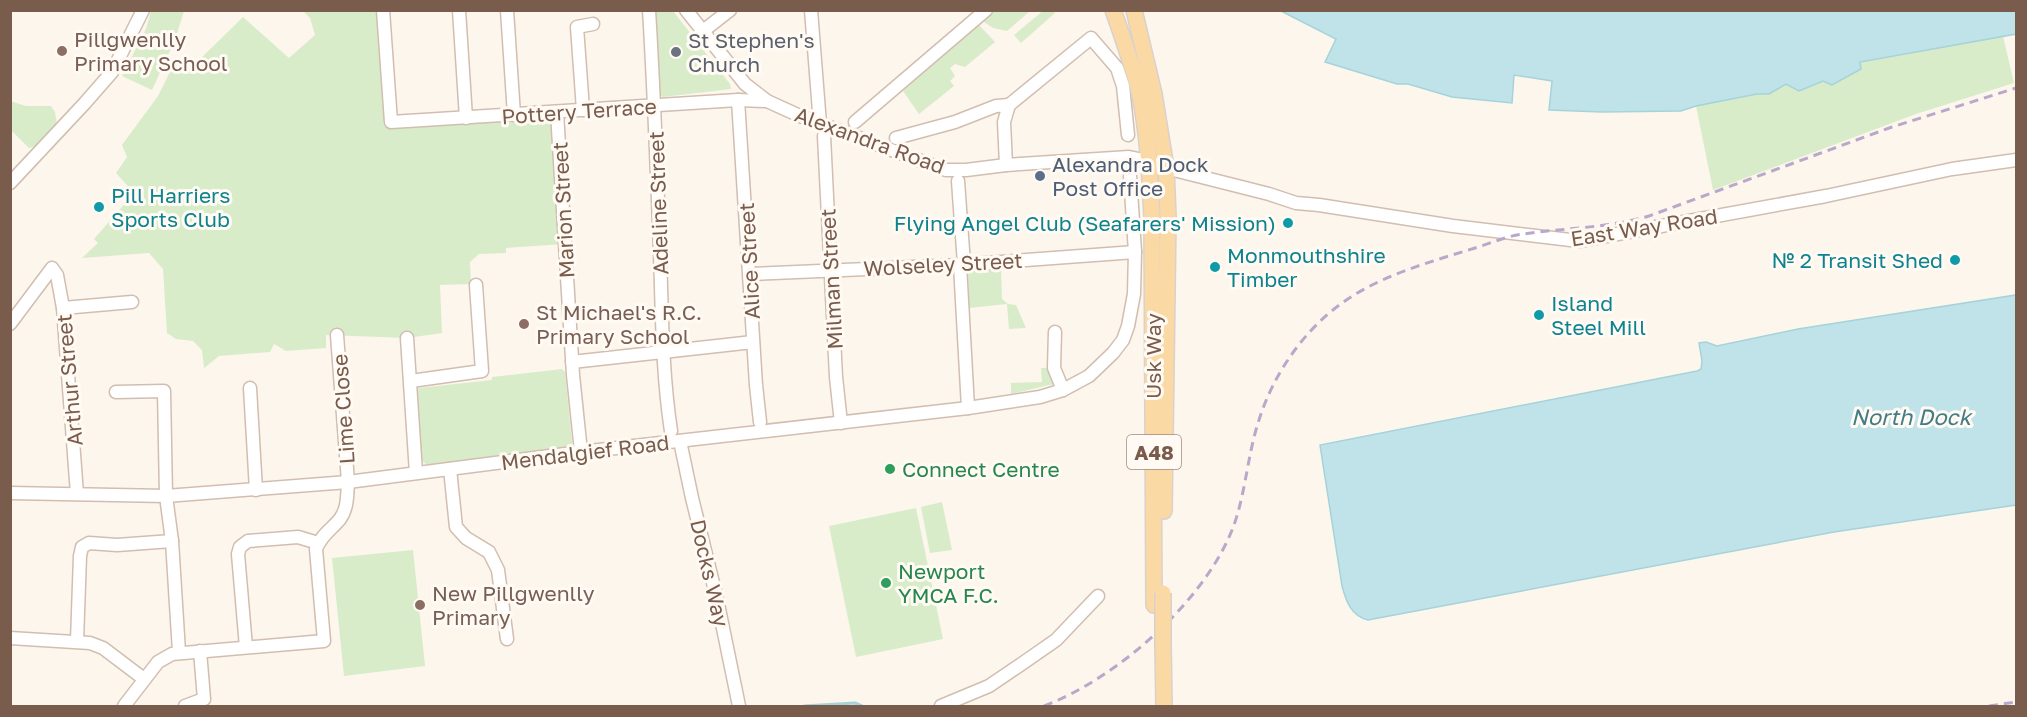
<svg xmlns="http://www.w3.org/2000/svg" width="2027" height="717" viewBox="0 0 2027 717" font-family="'Golos Text',sans-serif">
<style>
.green{fill:#d8ecc9}
.water{fill:#bfe3e8;stroke:#a5d3da;stroke-width:1.5}
.lines{fill:none;stroke-linecap:round;stroke-linejoin:round}
.stream{stroke:#a5d3da;stroke-width:3}
.minor-casing{stroke:#d1beb0;stroke-width:15}
.major-casing{stroke:#dad1cd;stroke-width:18}
.minor{stroke:#fff;stroke-width:12}
.major{stroke:#fbd9a5;stroke-width:15}
.rail{stroke:#b9a8c9;stroke-width:3;stroke-dasharray:9 6;stroke-linecap:butt}
.major-bridge-casing{stroke:#dad1cd;stroke-width:18;stroke-linecap:butt}
.major-bridge{stroke:#fbd9a5;stroke-width:15}
.education-dot{fill:#8d6e63;stroke:#fffaf3;stroke-width:2}
.worship-dot{fill:#6b7280;stroke:#fffaf3;stroke-width:2}
.service-dot{fill:#5c6f8a;stroke:#fffaf3;stroke-width:2}
.culture-dot{fill:#0f9aa8;stroke:#fffaf3;stroke-width:2}
.leisure-dot{fill:#2e9e5b;stroke:#fffaf3;stroke-width:2}
.labels{text-anchor:middle;dominant-baseline:central;stroke-width:6;stroke-linejoin:round;paint-order:stroke}
.shield{fill:#fffaf3;stroke:#a28b7f;stroke-width:1.5}
.shield-label{font-size:20px;font-weight:bold;fill:#7a5c4d}
.education-label{font-size:21px;fill:#785e54;stroke:#fffaf3;text-anchor:start}
.worship-label{font-size:21px;fill:#5b616d;stroke:#fffaf3;text-anchor:start}
.street-label{font-size:21px;fill:#7a5c4d;stroke:#fffaf3}
.service-label{font-size:21px;fill:#4e5e75;stroke:#fffaf3;text-anchor:start}
.culture-label{font-size:21px;fill:#0d838f;stroke:#fffaf3;text-anchor:start}
.leisure-label{font-size:21px;fill:#27864d;stroke:#fffaf3;text-anchor:start}
.water-label{font-size:22px;font-style:italic;fill:#437c86;stroke:#fffaf3}
</style>
<rect width="100%" height="100%" fill="#fdf6ec"/>
<!-- green -->
<g class="green">
<polygon points="1044,10 1053,11 1055,13 1021,43 1014,35"/>
<polygon points="151,11 184,11 175,40 152,90 122,76 146,29"/>
<polygon points="303,11 383,11 392,122 557,112 564,244 506,248 506,253 479,254 470,262 471,284 440,285 442,333 407,338 326,335 326,348 286,351 274,344 270,352 219,356 204,368 202,350 193,341 176,339 167,333 163,269 149,253 82,258 98,243 94,239 134,193 116,173 127,157 122,145 158,96 175,62 191,68 243,17 289,58 315,35 310,18"/>
<polygon points="655,11 673,11 730,84 731,89 663,97 658,93"/>
<polygon points="991,11 1030,11 1007,31 993,28 984,22 983,18"/>
<polygon points="979,25 995,42 965,67 955,64 950,68 955,76 950,81 954,86 919,114 903,91"/>
<polygon points="2003,36 2014,83 1916,114 1713,190 1696,106 1757,94 1769,94 1786,84 1799,91 1859,62"/>
<polygon points="10,101 26,106 51,106 55,112 57,124 36,146 29,148 11,130"/>
<polygon points="1001,267 1002,299 1008,304 1016,305 1026,328 1009,329 1007,304 969,308 968,273 971,269"/>
<polygon points="1041,368 1054,368 1054,384 1011,394 1011,383 1042,382"/>
<polygon points="562,369 565,372 572,443 566,449 427,465 421,460 415,392 419,388 492,380 492,377"/>
<polygon points="942,502 952,550 930,553 921,507"/>
<polygon points="916,508 943,639 856,657 829,526"/>
<polygon points="413,550 425,666 344,676 332,558"/>
</g>
<!-- water -->
<g class="water">
<polygon points="2016,10 2016,34 1860,62 1861,69 1832,85 1823,81 1799,91 1786,84 1769,94 1757,94 1696,106 1681,111 1602,112 1549,110 1552,81 1514,75 1512,103 1452,97 1408,84 1397,84 1325,62 1336,39 1281,11"/>
<path d="M2016 295V505L1834 532 1368 620C1351 616 1346 601 1342 586L1320 445 1697 371 1701 369 1702 361 1699 343 1706 342 1717 346 1798 329Z"/>
</g>
<g class="lines">
<!-- stream -->
<polyline class="stream" points="804,706 855,703 862,706"/>
<!-- minor casing -->
<g class="minor-casing">
<g id="minor">
<polyline points="383,10 391,122 738,100 767,101"/>
<polyline points="459,10 466,118"/>
<polyline points="507,10 514,115"/>
<path d="M649 10C654 91 657 172 660 253 662 312 662 372 671 431"/>
<polyline points="686,10 745,84 767,101 800,116 929,164 946,170 966,170 1006,165 1129,157 1148,161 1166,168 1269,194 1296,203 1319,205 1453,226 1579,241 1826,196 1952,169 2016,160"/>
<polyline points="811,10 820,124"/>
<polyline points="703,31 730,10"/>
<polyline points="738,100 756,385 760,422"/>
<polyline points="1009,105 1091,38 1117,68 1123,86 1128,135"/>
<polyline points="583,110 577,27 593,24"/>
<polyline points="557,112 573,375 581,452"/>
<polyline points="855,122 986,10"/>
<polyline points="824,136 836,377 841,423"/>
<polyline points="896,138 955,122 996,106 1009,105 1004,122 1006,165"/>
<polyline points="958,181 964,264"/>
<polyline points="10,183 84,104 112,72 143,10"/>
<polyline points="960,265 968,408"/>
<polyline points="751,274 960,265 1135,252"/>
<polyline points="63,308 132,302"/>
<polyline points="10,324 52,268 57,275 63,308 77,494"/>
<polyline points="1055,332 1054,368 1063,390"/>
<polyline points="407,338 416,473"/>
<polyline points="572,362 753,342"/>
<polyline points="411,381 482,371 476,285"/>
<polyline points="250,388 256,490"/>
<polyline points="116,392 164,391 166,496 172,541 179,652"/>
<polyline points="680,441 692,498 717,599 739,706"/>
<polyline points="450,469 456,527 466,538 489,552 498,570 507,639"/>
<polyline points="10,493 166,496 348,482 581,452 968,408 1040,397 1063,390 1089,376 1113,353 1123,340 1128,326 1134,294 1135,252 1130,176"/>
<polyline points="10,638 90,643 103,648 144,679"/>
<polyline points="77,641 80,556 82,547 89,543 117,545 172,541"/>
<polyline points="246,647 238,554 240,547 248,541 298,537 318,543"/>
<path d="M124 706 158 662 172 654 324 641 316 549C321 535 332 529 340 519 348 508 347 495 348 482L337 335"/>
<polyline points="185,706 204,699 200,651"/>
<polyline points="941,706 989,686 1020,665 1056,640 1098,596"/>
</g>
</g>
<!-- major casing -->
<g class="major-casing">
<g id="major">
<path d="M1113 10C1123 38 1133 66 1140 95 1148 135 1150 177 1152 217L1154 605"/>
<polyline points="1134,10 1154,94 1166,168 1168,217 1164,511"/>
<polyline points="1163,644 1164,706"/>
</g>
</g>
<!-- minor -->
<use href="#minor" class="minor"/>
<!-- major -->
<use href="#major" class="major"/>
<!-- rail -->
<g class="rail">
<path d="M1044 706C1118 678 1209 598 1235 522 1246 489 1248 453 1259 420 1273 375 1303 331 1342 303 1381 275 1430 262 1475 248 1491 243 1507 236 1523 234 1565 228 1608 228 1649 216L1892 127 2016 88"/>
<polyline points="1989,706 2016,702"/>
</g>
<!-- major-bridge casing -->
<g class="major-bridge-casing">
<polyline id="major-bridge" points="1163,593 1163,644"/>
</g>
<!-- major-bridge -->
<use href="#major-bridge" class="major-bridge"/>
</g>
<!-- markers -->
<g class="education-dot">
<circle cx="62" cy="51" r="6"/>
<circle cx="524" cy="324" r="6"/>
<circle cx="420" cy="605" r="6"/>
</g>
<circle class="worship-dot" cx="676" cy="52" r="6"/>
<circle class="service-dot" cx="1040" cy="176" r="6"/>
<g class="culture-dot">
<circle cx="99" cy="207" r="6"/>
<circle cx="1288" cy="223" r="6"/>
<circle cx="1955" cy="260" r="6"/>
<circle cx="1215" cy="267" r="6"/>
<circle cx="1539" cy="315" r="6"/>
</g>
<g class="leisure-dot">
<circle cx="890" cy="469" r="6"/>
<circle cx="886" cy="583" r="6"/>
</g>
<g class="labels">
<!-- shield labels -->
<rect class="shield" x="1127" y="435" width="54" height="34" rx="4.5"/>
<g class="shield-label">
<text x="1154" y="452">A48</text>
</g>
<!-- education labels -->
<g class="education-label">
<text x="74" y="39">Pillgwenlly<tspan x="74" dy="24">Primary School</tspan></text>
<text x="536" y="312">St Michael's R.C.<tspan x="536" dy="24">Primary School</tspan></text>
<text x="432" y="593">New Pillgwenlly<tspan x="432" dy="24">Primary</tspan></text>
</g>
<!-- worship labels -->
<g class="worship-label">
<text x="688" y="40">St Stephen's<tspan x="688" dy="24">Church</tspan></text>
</g>
<!-- street labels -->
<g class="street-label">
<text transform="translate(579 111) rotate(-4)">Pottery Terrace</text>
<text transform="translate(870 140) rotate(20)">Alexandra Road</text>
<text transform="translate(658 203) rotate(-92)">Adeline Street</text>
<text transform="translate(563 210) rotate(-93)">Marion Street</text>
<text transform="translate(1644 227) rotate(-9)">East Way Road</text>
<text transform="translate(749 261) rotate(-93)">Alice Street</text>
<text transform="translate(943 264) rotate(-3)">Wolseley Street</text>
<text transform="translate(831 279) rotate(-93)">Milman Street</text>
<text transform="translate(1153 356) rotate(-90)">Usk Way</text>
<text transform="translate(69 380) rotate(-95)">Arthur Street</text>
<text transform="translate(343 409) rotate(-94)">Lime Close</text>
<text transform="translate(585 452) rotate(-7)">Mendalgief Road</text>
<text transform="translate(710 573) rotate(77)">Docks Way</text>
</g>
<!-- service labels -->
<g class="service-label">
<text x="1052" y="164">Alexandra Dock<tspan x="1052" dy="24">Post Office</tspan></text>
</g>
<!-- culture labels -->
<g class="culture-label">
<text x="111" y="195">Pill Harriers<tspan x="111" dy="24">Sports Club</tspan></text>
<text x="1276" y="223" text-anchor="end">Flying Angel Club (Seafarers' Mission)</text>
<text x="1227" y="255">Monmouthshire<tspan x="1227" dy="24">Timber</tspan></text>
<text x="1943" y="260" text-anchor="end">№ 2 Transit Shed</text>
<text x="1551" y="303">Island<tspan x="1551" dy="24">Steel Mill</tspan></text>
</g>
<!-- leisure labels -->
<g class="leisure-label">
<text x="902" y="469">Connect Centre</text>
<text x="898" y="571">Newport<tspan x="898" dy="24">YMCA F.C.</tspan></text>
</g>
<!-- water labels -->
<g class="water-label">
<text x="1911" y="416">North Dock</text>
</g>
</g>
<!-- border -->
<rect width="2027" height="717" fill="none" stroke="#7a5c4d" stroke-width="24"/>
</svg>
